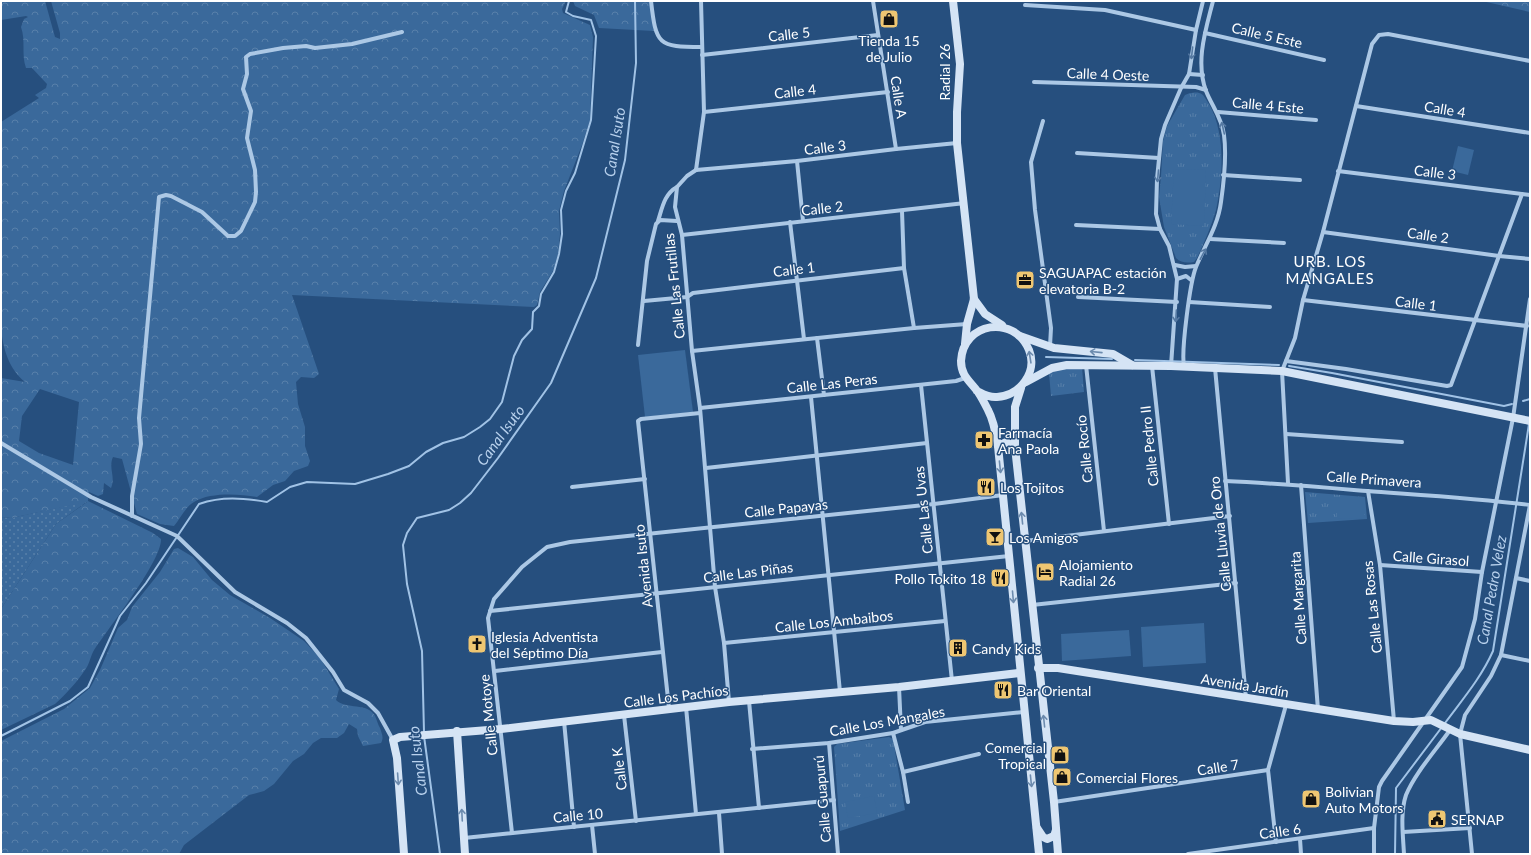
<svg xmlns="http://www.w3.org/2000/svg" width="1531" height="855" viewBox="0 0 1531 855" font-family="Lato,sans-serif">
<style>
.grass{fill:url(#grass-dots)}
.forest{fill:url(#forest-crowns);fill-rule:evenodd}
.park{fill:url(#park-tufts)}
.pitch{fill:#3a699b}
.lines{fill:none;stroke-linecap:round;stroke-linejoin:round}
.stream{stroke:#a1c3e6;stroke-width:2}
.street{stroke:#acc8e5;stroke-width:4}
.secondary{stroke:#d5e4f5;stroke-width:8}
.oneway{stroke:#5579a2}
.oneway2{stroke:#6c8bae}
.labels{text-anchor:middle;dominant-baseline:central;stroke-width:3;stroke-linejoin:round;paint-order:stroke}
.street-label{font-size:14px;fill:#fff;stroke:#264f7e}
.poi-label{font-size:14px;fill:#fff;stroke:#264f7e;text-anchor:start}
.water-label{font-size:15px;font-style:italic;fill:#b8d1ed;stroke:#264f7e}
.neighbourhood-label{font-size:15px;letter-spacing:1px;fill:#fff;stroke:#264f7e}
</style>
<defs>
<pattern id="grass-dots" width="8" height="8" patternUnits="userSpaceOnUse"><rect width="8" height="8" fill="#3a699b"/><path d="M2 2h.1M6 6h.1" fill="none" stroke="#5880aa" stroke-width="1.8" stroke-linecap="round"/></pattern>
<pattern id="forest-crowns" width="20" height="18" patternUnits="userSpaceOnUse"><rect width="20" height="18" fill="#3a699b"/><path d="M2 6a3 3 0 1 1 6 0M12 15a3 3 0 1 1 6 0" fill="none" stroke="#5880aa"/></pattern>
<pattern id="park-tufts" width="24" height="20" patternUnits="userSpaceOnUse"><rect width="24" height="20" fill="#3a699b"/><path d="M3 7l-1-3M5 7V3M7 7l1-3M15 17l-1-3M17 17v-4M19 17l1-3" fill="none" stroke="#5880aa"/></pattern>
</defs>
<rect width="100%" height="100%" fill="#264f7e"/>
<!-- grass -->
<polygon class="grass" points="88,501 56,524 1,609 1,517 11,518"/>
<!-- forest -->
<g class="forest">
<path d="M1 1H45L55 37 60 39V33L51 1H566L562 9 563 13 590 25 593 37 590 120 582 145 564 191 559 211 560 234 558 254 553 271 540 292 537 305 534 307 292 295 319 374 314 378 301 377 296 382 298 404 305 427V446L310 461 308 466 294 471 285 481 273 485 257 497C240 494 210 492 194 502 186 506 180 519 174 526L160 524 137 514 122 459 113 457C108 468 116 477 111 488L104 483 103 494 98 496 89 492 88 501 153 533 161 539C162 561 107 630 93 652 90 658 89 665 85 670 77 682 66 694 55 704L1 730V609L56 524 87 502 11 518 1 517V378L25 382C9 369 3 349 1 328V122L39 98 35 95 46 88 47 84 32 68H26C21 54 26 41 21 27L24 19 28 17 26 16 1 20ZM40 389 79 402 73 465 39 453 19 441 22 416Z"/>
<polygon points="573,1 652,1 654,31 599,28 594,15 575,6"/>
<polygon points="1482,1 1530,1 1530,12"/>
<path d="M178 548 193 557 212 580 230 595 270 618 304 641 320 658 339 689 336 700C346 710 368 702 375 716 377 720 378 725 380 728 382 734 384 738 381 743L363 746 358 736 357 729 349 724 344 733 337 738H321L313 743 304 754 293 761 274 784 264 791 249 795 184 845 179 854H1V741L64 709 90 688 100 670 118 628 127 620 132 607 160 572 174 549Z"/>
</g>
<!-- park -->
<g class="park">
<path d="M1190 93C1192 93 1197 92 1199 93 1204 94 1206 100 1209 104 1226 134 1223 178 1216 210 1211 227 1204 243 1197 258L1194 262C1187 263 1181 263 1176 258L1164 227 1159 197 1161 176 1163 141 1167 126 1185 95Z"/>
<polygon points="1082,367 1084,392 1051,396 1049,373 1056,370"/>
<polygon points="1305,492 1365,497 1367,519 1308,523"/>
<polygon points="889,737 893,739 905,810 840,831 834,747 837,744"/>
</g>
<!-- pitch -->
<g class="pitch">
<polygon points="1458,146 1474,150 1468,175 1452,171"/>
<polygon points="1174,169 1206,170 1204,226 1171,224"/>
<polygon points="685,350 693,412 645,417 638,355"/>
<polygon points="1337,499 1364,499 1364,518 1337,519"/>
<polygon points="1204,623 1206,663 1143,667 1141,627"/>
<polygon points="1129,630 1131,656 1062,661 1061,634"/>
<polygon points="874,796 877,813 848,818 845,802"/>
</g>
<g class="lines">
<!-- stream -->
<g class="stream">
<polyline points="1046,357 1112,359"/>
<polyline points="1135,360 1279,365"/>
<polyline points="1289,366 1332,373 1504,406 1512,404"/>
<polyline points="1523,401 1530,399"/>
<path d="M1445 723C1462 700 1481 678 1493 651L1529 424"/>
<polyline points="424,732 422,651 407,584 403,545 407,533 417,518 449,510 460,503 471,493 498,458 551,383 596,278 625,160 636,63 635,1"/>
<path d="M1 736 70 701 88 687 120 616 146 583 199 504C222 496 243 498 267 502L290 487 307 482 355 484 388 474 409 466 426 452 443 443 464 437 480 427 490 419 502 402 514 356 522 340 532 329 533 312 539 306 541 294 554 272 559 254 562 234 561 210 566 191 575 173 591 120 596 36 591 20 573 16 566 12 569 1"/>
<polyline points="424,736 440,854"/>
<polyline points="1395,854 1396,788 1442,727"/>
</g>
<!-- street -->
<g class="street">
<path d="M651 1C656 45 658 47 702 47"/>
<polyline points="873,1 896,149"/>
<polyline points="1025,5 1105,10 1196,30"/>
<polyline points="1205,33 1324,60"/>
<polyline points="702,55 878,35"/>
<polyline points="1189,74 1203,75"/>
<polyline points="1034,82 1196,87 1206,90"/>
<polyline points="1356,106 1530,133"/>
<polyline points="704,112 888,92"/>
<polyline points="1218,112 1316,120"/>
<polyline points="1043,121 1031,162 1035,210 1051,328 1050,346"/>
<polyline points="1077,153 1159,158"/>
<polyline points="797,161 803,221"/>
<polyline points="696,170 687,176 677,187 675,207 682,235 692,351 700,408 715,587 724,643 729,702"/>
<polyline points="696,170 797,161 896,149 957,143"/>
<polyline points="696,170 704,112 701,1"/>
<polyline points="1338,171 1530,195"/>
<polyline points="1223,175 1300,180"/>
<polyline points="902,211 904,268 914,328"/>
<path d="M658 221C662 209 664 194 677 187"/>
<polyline points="790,222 804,339"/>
<polyline points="1076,225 1160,229"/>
<polyline points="1323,232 1499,256 1530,259"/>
<polyline points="682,235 965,203"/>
<polyline points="1210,239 1284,243"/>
<polyline points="1175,265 1185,267 1196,266"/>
<polyline points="1177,279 1186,276 1191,280"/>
<polyline points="1078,297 1177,302"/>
<polyline points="1303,300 1527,326"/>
<polyline points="644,301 687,297 693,293 904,268"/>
<polyline points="1189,302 1270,307"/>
<polyline points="817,338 824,395"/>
<polyline points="638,345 647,261 656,224 660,220 677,221"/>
<polyline points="692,351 914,328 967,324"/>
<polyline points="1286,361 1346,369 1447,386 1451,385 1522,194"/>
<polyline points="1086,365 1104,531"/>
<polyline points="1152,366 1169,524"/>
<polyline points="1171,366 1177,279 1169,246 1160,229 1156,214 1157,179 1161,139 1165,125 1181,88 1189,74 1196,30 1203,1"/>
<path d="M1184 366C1181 351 1190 282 1196 267 1205 245 1218 226 1221 202 1224 181 1227 157 1224 135 1222 118 1212 106 1206 91 1195 61 1206 29 1213 1"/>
<polyline points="1215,368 1246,698"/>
<polyline points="921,385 952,681"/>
<polyline points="811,397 840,692"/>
<polyline points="700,408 956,381 965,378"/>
<polyline points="1286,434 1402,442"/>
<polyline points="1,443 91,497 177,536 235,592 287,623 306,638 333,672 344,690 368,703 378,713 393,740"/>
<polyline points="706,468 927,443"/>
<path d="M1225 481C1273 483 1319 487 1367 491 1421 495 1476 498 1530 505"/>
<polyline points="1288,483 1282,371 1295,338 1303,300 1323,232 1372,44 1379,35 1388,34 1530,61"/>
<polyline points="1301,485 1318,710"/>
<polyline points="572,487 645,479"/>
<polyline points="1368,491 1380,565 1394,721"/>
<polyline points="132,516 132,496 141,444 139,418 159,197 166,195 171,196 202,212 228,236 235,236 241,231 255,202 256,192 255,170 247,138 251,111 243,89 247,74 246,57 250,54 283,48 306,46 315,48 352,44 402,32"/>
<polyline points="1025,541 1230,516"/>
<polyline points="1380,565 1482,572"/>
<polyline points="1516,578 1530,581"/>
<polyline points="1032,605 1236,583"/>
<polyline points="490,611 1009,556"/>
<polyline points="724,643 945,621"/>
<polyline points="1501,655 1530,661"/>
<polyline points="495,671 662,652"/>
<polyline points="899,687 901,730"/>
<polyline points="749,701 759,808"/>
<polyline points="686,707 696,814"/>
<polyline points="669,708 638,421 641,419 700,413"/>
<polyline points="624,715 636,821"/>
<polyline points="564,721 574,827"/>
<polyline points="893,733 903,772 908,802"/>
<polyline points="829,743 838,854"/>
<polyline points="752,749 829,743 893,733 925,722 1024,712"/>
<polyline points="903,772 979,754"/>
<polyline points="1054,802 1268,770"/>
<polyline points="719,813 722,854"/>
<polyline points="592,825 595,854"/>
<polyline points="1403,832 1470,828"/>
<polyline points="512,833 488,618 494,599 522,567 547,547 570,542 934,504 1003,495"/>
<polyline points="464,838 834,800"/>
<polyline points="1300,839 1301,854"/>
<polyline points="1276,842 1268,770 1286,705"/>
<polyline points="1188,854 1374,828"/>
<polyline points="1374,854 1374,828 1379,787 1382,781 1462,667 1475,619 1482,572 1513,418 1530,299"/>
<path d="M1404 854C1403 835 1400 813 1406 795 1415 773 1436 750 1450 730"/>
<polyline points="1472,854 1460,734 1465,715 1491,676 1501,655 1530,505"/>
</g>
<!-- secondary -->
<g class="secondary">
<polyline points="953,1 960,64 957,112 957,143 974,299 967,324 965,344"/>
<polyline points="974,299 985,314 1002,325"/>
<polyline points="1020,336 1054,348 1113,354 1132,365"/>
<polyline points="1026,382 1052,368 1067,365 1171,366 1282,371 1530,421"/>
<polyline points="1021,388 1015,407 1015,447 1054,802 1058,854"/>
<path d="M977 391C983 394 989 398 997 397 1020 396 1038 372 1029 350 1014 314 963 322 961 361 961 376 970 381 978 392 982 398 985 404 988 410 994 421 996 434 998 446L1039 854"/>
<polyline points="998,446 1006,442 1015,447"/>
<polyline points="1038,668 1058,668 1394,721 1413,722 1431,720 1460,734 1530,750"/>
<polyline points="457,731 465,854"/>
<polyline points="1037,828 1043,837 1047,839 1054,836 1056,830"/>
<polyline points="404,854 397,758 393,740 400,737 501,729 729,702 899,687 1019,673"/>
</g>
</g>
<!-- one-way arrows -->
<defs><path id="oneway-shaft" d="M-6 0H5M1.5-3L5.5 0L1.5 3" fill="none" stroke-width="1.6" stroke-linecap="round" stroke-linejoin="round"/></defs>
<g class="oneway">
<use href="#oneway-shaft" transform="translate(1192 53) rotate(96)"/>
<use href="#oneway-shaft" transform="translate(1223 128) rotate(-103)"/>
<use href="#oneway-shaft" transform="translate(1158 176) rotate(95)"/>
<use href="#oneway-shaft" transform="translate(1203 254) rotate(-62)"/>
<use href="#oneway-shaft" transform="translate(1176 316) rotate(94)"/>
</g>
<g class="oneway2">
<use href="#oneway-shaft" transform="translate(1096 352) rotate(-174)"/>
<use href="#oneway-shaft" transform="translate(1030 357) rotate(-99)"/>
<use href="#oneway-shaft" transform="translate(1000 467) rotate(84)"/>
<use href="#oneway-shaft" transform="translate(1022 518) rotate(-96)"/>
<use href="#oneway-shaft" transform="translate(1013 597) rotate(85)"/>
<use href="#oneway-shaft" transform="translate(1044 721) rotate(-96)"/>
<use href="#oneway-shaft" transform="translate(398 779) rotate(86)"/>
<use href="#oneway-shaft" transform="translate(1031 781) rotate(84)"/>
<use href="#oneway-shaft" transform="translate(462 815) rotate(-93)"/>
</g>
<!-- icons -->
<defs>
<g id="shop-square" transform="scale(1)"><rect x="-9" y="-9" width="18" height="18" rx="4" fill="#eec672" stroke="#264f7e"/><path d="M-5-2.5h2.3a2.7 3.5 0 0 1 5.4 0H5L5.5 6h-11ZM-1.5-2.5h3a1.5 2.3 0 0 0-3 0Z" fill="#111"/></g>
<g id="office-square" transform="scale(1)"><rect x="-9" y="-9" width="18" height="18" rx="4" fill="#eec672" stroke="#264f7e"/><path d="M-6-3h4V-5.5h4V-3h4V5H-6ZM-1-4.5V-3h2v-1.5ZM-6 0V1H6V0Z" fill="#111"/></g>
<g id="pharmacy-square" transform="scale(1)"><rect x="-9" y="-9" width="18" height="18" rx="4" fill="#eec672" stroke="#264f7e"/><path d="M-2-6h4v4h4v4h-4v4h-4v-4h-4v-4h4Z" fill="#111"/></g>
<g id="restaurant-square" transform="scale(1)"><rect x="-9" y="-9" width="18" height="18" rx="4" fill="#eec672" stroke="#264f7e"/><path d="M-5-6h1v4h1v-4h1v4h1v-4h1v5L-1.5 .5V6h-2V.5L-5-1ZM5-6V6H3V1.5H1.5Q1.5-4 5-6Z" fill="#111"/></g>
<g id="bar-square" transform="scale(1)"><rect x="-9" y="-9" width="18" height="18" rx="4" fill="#eec672" stroke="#264f7e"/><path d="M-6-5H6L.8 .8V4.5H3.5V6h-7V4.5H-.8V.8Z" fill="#111"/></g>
<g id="hotel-square" transform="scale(1)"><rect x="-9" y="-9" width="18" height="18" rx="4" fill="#eec672" stroke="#264f7e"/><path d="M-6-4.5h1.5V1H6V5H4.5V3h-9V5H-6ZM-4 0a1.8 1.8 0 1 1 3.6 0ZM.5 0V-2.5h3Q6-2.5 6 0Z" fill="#111"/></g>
<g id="church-square" transform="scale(1)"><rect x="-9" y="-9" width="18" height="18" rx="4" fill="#eec672" stroke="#264f7e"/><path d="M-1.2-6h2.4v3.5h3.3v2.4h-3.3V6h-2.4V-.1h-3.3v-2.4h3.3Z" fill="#111"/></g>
<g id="building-square" transform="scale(1)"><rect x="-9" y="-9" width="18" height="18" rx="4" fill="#eec672" stroke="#264f7e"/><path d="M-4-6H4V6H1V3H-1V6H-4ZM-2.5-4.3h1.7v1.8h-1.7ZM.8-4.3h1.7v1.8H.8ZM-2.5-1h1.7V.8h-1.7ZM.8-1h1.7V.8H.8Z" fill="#111"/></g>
<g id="civic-square" transform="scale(1)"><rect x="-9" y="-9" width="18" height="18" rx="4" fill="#eec672" stroke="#264f7e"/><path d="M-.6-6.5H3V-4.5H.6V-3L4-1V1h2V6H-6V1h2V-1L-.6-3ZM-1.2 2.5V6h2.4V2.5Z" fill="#111"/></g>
</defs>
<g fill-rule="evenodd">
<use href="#shop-square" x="889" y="19"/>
<use href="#office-square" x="1025" y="280"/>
<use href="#pharmacy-square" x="984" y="440"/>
<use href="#restaurant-square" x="986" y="487"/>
<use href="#bar-square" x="995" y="537"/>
<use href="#hotel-square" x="1045" y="572"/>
<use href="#restaurant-square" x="1000" y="578"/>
<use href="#church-square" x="477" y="644"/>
<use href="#building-square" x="958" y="648"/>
<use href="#restaurant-square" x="1003" y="690"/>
<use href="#shop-square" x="1060" y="755"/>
<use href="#shop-square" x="1062" y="777"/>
<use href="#shop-square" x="1311" y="799"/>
<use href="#civic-square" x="1437" y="819"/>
</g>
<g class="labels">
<!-- street labels -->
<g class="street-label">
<text transform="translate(789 34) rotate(-6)">Calle 5</text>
<text transform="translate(1267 35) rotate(13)">Calle 5 Este</text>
<text transform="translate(944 72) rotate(-90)">Radial 26</text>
<text transform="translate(1108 74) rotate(2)">Calle 4 Oeste</text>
<text transform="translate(795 91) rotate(-6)">Calle 4</text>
<text transform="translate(899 97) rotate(81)">Calle A</text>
<text transform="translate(1268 105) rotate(5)">Calle 4 Este</text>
<text transform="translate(1445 109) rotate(9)">Calle 4</text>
<text transform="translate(825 147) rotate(-7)">Calle 3</text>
<text transform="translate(1435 172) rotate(7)">Calle 3</text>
<text transform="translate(822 208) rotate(-6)">Calle 2</text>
<text transform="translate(1428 235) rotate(8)">Calle 2</text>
<text transform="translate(794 269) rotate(-7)">Calle 1</text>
<text transform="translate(674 286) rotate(-96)">Calle Las Frutillas</text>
<text transform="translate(1416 303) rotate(7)">Calle 1</text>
<text transform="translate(832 383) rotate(-6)">Calle Las Peras</text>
<text transform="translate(1149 446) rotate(-96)">Calle Pedro II</text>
<text transform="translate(1084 449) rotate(-96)">Calle Rocío</text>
<text transform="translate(1374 479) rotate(4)">Calle Primavera</text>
<text transform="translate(786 508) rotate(-6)">Calle Papayas</text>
<text transform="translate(923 510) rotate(-96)">Calle Las Uvas</text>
<text transform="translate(1220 534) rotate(-96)">Calle Lluvia de Oro</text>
<text transform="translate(1431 558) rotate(4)">Calle Girasol</text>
<text transform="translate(643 566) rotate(-96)">Avenida Isuto</text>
<text transform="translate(748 572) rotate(-7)">Calle Las Piñas</text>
<text transform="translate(1298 598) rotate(-94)">Calle Margarita</text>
<text transform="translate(1372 607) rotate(-96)">Calle Las Rosas</text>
<text transform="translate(834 621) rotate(-6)">Calle Los Ambaibos</text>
<text transform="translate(1245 685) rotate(9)">Avenida Jardín</text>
<text transform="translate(676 696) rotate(-7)">Calle Los Pachíos</text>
<text transform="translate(488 715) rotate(-96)">Calle Motoye</text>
<text transform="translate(887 721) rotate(-10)">Calle Los Mangales</text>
<text transform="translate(1218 767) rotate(-9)">Calle 7</text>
<text transform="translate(619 769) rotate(-97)">Calle K</text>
<text transform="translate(822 799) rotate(-95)">Calle Guapurú</text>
<text transform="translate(578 815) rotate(-5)">Calle 10</text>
<text transform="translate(1280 831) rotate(-8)">Calle 6</text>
</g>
<!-- poi labels -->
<g class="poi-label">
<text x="889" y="40" text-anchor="middle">Tienda 15<tspan x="889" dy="16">de Julio</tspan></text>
<text x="1039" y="272">SAGUAPAC estación<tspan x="1039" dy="16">elevatoria B-2</tspan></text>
<text x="998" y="432">Farmacía<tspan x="998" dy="16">Ana Paola</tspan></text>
<text x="1000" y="487">Los Tojitos</text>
<text x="1009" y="537">Los Amigos</text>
<text x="1059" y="564">Alojamiento<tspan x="1059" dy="16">Radial 26</tspan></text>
<text x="986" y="578" text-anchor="end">Pollo Tokito 18</text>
<text x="491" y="636">Iglesia Adventista<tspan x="491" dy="16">del Séptimo Día</tspan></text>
<text x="972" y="648">Candy Kids</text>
<text x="1017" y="690">Bar Oriental</text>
<text x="1046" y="747" text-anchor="end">Comercial<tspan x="1046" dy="16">Tropical</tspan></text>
<text x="1076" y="777">Comercial Flores</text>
<text x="1325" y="791">Bolivian<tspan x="1325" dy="16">Auto Motors</tspan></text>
<text x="1451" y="819">SERNAP</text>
</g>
<!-- water labels -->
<g class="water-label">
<text transform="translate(614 142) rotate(-81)">Canal Isuto</text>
<text transform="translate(500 435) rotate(-54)">Canal Isuto</text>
<text transform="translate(1491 590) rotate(-80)">Canal Pedro Velez</text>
<text transform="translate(417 761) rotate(-97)">Canal Isuto</text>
</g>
<!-- neighbourhood labels -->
<g class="neighbourhood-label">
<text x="1330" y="261">URB. LOS<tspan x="1330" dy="17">MANGALES</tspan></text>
</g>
</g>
<!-- border -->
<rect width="1531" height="855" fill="none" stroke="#ffffff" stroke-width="4"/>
</svg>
